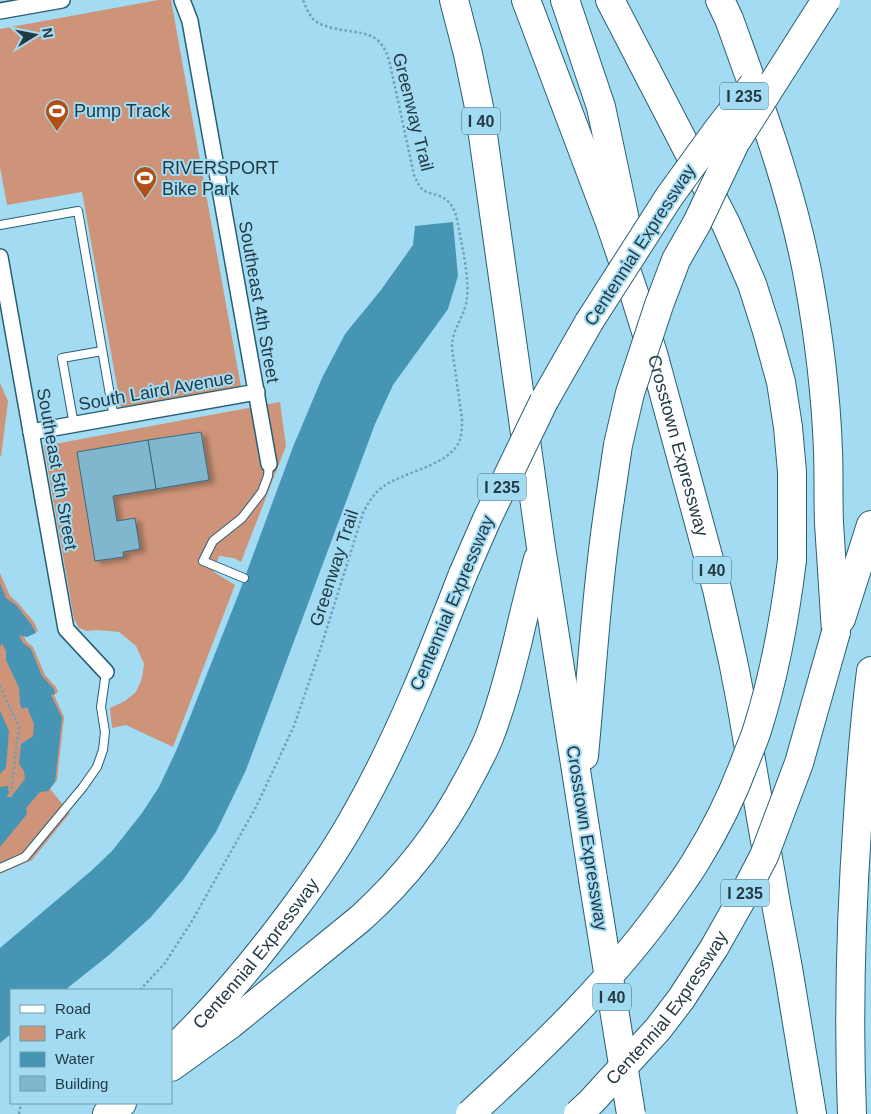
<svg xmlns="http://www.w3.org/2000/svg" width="871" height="1114" viewBox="0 0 871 1114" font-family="Arial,sans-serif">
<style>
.green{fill:#ce9479}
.water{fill:#4695b4}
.building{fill:#80b7ce;stroke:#366c81;filter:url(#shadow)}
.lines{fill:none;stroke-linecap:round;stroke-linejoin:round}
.service-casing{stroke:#295f74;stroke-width:10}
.minor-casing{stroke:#295f74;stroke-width:18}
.motorway-casing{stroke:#295f74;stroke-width:30}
.path{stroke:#74a0b3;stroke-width:2.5;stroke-dasharray:2.5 2.5;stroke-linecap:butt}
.service{stroke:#fff;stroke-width:8}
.minor{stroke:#fff;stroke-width:15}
.motorway{stroke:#fff;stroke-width:28}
.motorway-bridge-casing{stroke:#295f74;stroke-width:30;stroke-linecap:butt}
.motorway-bridge{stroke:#fff;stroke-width:28}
.labels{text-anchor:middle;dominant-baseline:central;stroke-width:4;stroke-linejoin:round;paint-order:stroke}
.shield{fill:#a3dbf3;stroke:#496a78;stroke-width:1}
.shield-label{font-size:16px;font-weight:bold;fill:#233a43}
.poi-label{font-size:18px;fill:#233a43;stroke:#a3dbf3;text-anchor:start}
.street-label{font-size:18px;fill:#233a43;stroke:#a3dbf3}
</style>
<defs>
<filter id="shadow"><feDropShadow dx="5.5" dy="3" stdDeviation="2.5" flood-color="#0004"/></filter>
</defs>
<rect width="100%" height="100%" fill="#a3dbf3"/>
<!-- green -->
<g class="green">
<polygon points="158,0 171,0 241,387 121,408 82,192 7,205 0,167 0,29"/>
<polygon points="0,383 8,401 1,457 0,455"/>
<polygon points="280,402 286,446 241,562 234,558 219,556 214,572 235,585 173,747 126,725 112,728 110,708 125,701 136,692 142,678 144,664 136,646 119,632 98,630 87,631 79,628 74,619 44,446"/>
<polygon points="0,573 10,596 18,603 34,622 38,631 29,635 23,634 26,641 33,647 45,675 56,687 58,692 54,695 64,717 57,780 50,789 70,813 32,860 0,874"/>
</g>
<!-- water -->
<g class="water">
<polygon points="453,222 458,276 448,309 393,385 375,424 246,770 216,832 183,880 150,918 109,955 65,990 11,990 11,1034 0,1043 0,948 91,871 112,851 142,813 159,787 176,751 190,717 239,593 293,447 322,378 345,334 381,290 413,245 415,226"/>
<polygon points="0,583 6,598 16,605 31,624 36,633 27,637 19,635 23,643 31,649 42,676 54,689 55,694 51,695 62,718 55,782 48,791 40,792 26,808 27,814 0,847 0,787 8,786 9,794 6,797 11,797 25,779 24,771 19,764 21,744 33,736 34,724 27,707 22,709 20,704 19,688 6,660 6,651 2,643 0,647"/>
<polygon points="0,711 9,731 6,768 0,774"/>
</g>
<!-- building -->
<g class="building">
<polygon points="201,432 209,480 156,489 148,440"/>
<polygon points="148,440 156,489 113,496 117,521 135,518 140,549 123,552 124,557 95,561 77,452"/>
</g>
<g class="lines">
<!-- service casing -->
<g class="service-casing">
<g id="service">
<polyline points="0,225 78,211 114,418"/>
<polyline points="74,425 62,358 102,351"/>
<polyline points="244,578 203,561 213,541 242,518 262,492 268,476 269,464"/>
<polyline points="0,868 25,857 83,787 97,767 103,750 105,732 101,707 106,672"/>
</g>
</g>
<!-- minor casing -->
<g class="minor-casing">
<g id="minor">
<polyline points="182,0 190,21 269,464"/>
<polyline points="0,11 62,0"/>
<polyline points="0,257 66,629 106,672"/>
<polyline points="31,432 257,392"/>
</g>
</g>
<!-- motorway casing -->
<g class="motorway-casing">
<g id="motorway">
<polyline points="454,0 468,54 479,107 541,547 593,879"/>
<path id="s1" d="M526 0 609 220 635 296 654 357 717 589 733 661 740 697 776 904 788 968 812 1114"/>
<polyline points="565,0 601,107 626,225"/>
<polyline points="610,0 726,224 752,284 767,331 781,382 788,427 792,472 792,560"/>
<path d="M720 0 729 19C760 105 793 192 809 282 819 338 826 395 828 451 829 475 828 499 829 523 831 559 834 596 836 632"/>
<polyline points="544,401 589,322"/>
<polyline points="841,619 871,525"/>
<path d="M584 756C592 670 597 584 610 499"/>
<path id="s2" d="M172 1050C217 1007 256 960 293 910 317 878 340 844 359 809 401 734 432 654 463 574"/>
<path d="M171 1067 231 1024 361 918C405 878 441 832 468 780 476 765 484 751 490 735 502 704 510 672 518 640 524 613 531 586 538 559"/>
<polyline points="107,1114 122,1103"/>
<path d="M852 1114C848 1014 851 914 858 815 861 766 865 719 871 671"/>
</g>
</g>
<!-- path -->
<g class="path">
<polyline points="0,686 19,727 11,792"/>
<path d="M140 990 165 963 192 921 256 807 294 726 321 647 363 513C368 503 374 493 384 486 404 472 449 465 459 442 462 435 462 427 462 419L452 348C452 330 462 320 466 304 471 279 461 244 457 219 454 207 449 199 437 195 433 194 428 193 425 191 419 188 417 181 414 175L390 64C381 28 362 35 332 28 326 26 320 25 314 20 309 15 306 7 303 0"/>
<polyline points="19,1114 21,1104 22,1103"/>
</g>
<!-- service -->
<use href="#service" class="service"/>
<!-- minor -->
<use href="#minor" class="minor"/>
<!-- motorway -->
<use href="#motorway" class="motorway"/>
<!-- motorway-bridge casing -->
<g class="motorway-bridge-casing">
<g id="motorway-bridge">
<polyline points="589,322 669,197 719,128 753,85"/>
<polyline points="610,499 618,445 630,393 659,305 676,260 697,223 735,143 826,0"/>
<polyline points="463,574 487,519 544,401"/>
<polyline points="593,879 631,1114"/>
<path d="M470 1114C543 1047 616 977 673 895 681 884 689 873 696 861 716 829 733 794 746 759 750 748 755 738 758 727 775 673 785 617 792 560"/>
<path id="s3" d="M578 1114 591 1102 658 1029 681 999 714 948 740 902 764 856 799 763 836 632"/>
</g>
</g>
<!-- motorway-bridge -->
<use href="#motorway-bridge" class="motorway-bridge"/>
</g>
<!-- icons -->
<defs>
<g id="stadium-pin" transform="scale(1.25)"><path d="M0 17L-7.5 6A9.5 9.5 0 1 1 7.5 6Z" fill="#b24f15" stroke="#a3dbf3"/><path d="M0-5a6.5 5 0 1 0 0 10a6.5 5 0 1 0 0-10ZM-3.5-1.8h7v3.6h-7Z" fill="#fff"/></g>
</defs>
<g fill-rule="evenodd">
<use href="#stadium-pin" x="57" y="111"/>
<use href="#stadium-pin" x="145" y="178"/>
</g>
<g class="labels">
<!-- shield labels -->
<g class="shield">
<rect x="720" y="82.5" width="48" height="27" rx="4"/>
<rect x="462" y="107.5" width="38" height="27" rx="4"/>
<rect x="478" y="473.5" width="48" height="27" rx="4"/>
<rect x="693" y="556.5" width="38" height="27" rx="4"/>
<rect x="721" y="879.5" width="48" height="27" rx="4"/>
<rect x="593" y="983.5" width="38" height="27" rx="4"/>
</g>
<g class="shield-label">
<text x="744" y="96">I 235</text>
<text x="481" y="121">I 40</text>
<text x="502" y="487">I 235</text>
<text x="712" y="570">I 40</text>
<text x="745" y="893">I 235</text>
<text x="612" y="997">I 40</text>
</g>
<!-- poi labels -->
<g class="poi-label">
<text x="74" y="111">Pump Track</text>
<text x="162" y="168">RIVERSPORT<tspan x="162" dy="21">Bike Park</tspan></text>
</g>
<!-- street labels -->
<g class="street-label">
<text transform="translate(413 112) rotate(76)">Greenway Trail</text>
<text transform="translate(640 245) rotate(-57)">Centennial Expressway</text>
<text transform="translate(259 302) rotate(80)">Southeast 4th Street</text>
<text transform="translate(156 391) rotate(-10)">South Laird Avenue</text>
<text stroke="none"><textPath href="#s1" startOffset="471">Crosstown Expressway</textPath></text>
<text transform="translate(57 469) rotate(80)">Southeast 5th Street</text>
<text transform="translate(334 568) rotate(-72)">Greenway Trail</text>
<text transform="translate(452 603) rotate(-67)">Centennial Expressway</text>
<text transform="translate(587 838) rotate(81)">Crosstown Expressway</text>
<text stroke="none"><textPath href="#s2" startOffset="128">Centennial Expressway</textPath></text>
<text stroke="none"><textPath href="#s3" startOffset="139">Centennial Expressway</textPath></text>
</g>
</g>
<!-- legend -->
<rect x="10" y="989" width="162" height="115" fill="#a3dbf3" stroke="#709bad"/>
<rect x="20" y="1005" width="25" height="8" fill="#ffffff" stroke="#709bad"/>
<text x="55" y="1014" font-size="15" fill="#233a43">Road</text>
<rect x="20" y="1026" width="25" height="15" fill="#ce9479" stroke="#709bad"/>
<text x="55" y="1039" font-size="15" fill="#233a43">Park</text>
<rect x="20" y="1052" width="25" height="15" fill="#4695b4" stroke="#709bad"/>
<text x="55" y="1064" font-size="15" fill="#233a43">Water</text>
<rect x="20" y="1076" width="25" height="15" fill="#80b7ce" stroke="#709bad"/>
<text x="55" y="1089" font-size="15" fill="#233a43">Building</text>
<!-- north arrow -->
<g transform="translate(35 35) rotate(80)" stroke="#a3dbf3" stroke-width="4" paint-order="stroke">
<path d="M0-4L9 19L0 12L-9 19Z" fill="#233a43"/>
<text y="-8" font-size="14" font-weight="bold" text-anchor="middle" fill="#233a43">N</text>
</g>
</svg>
